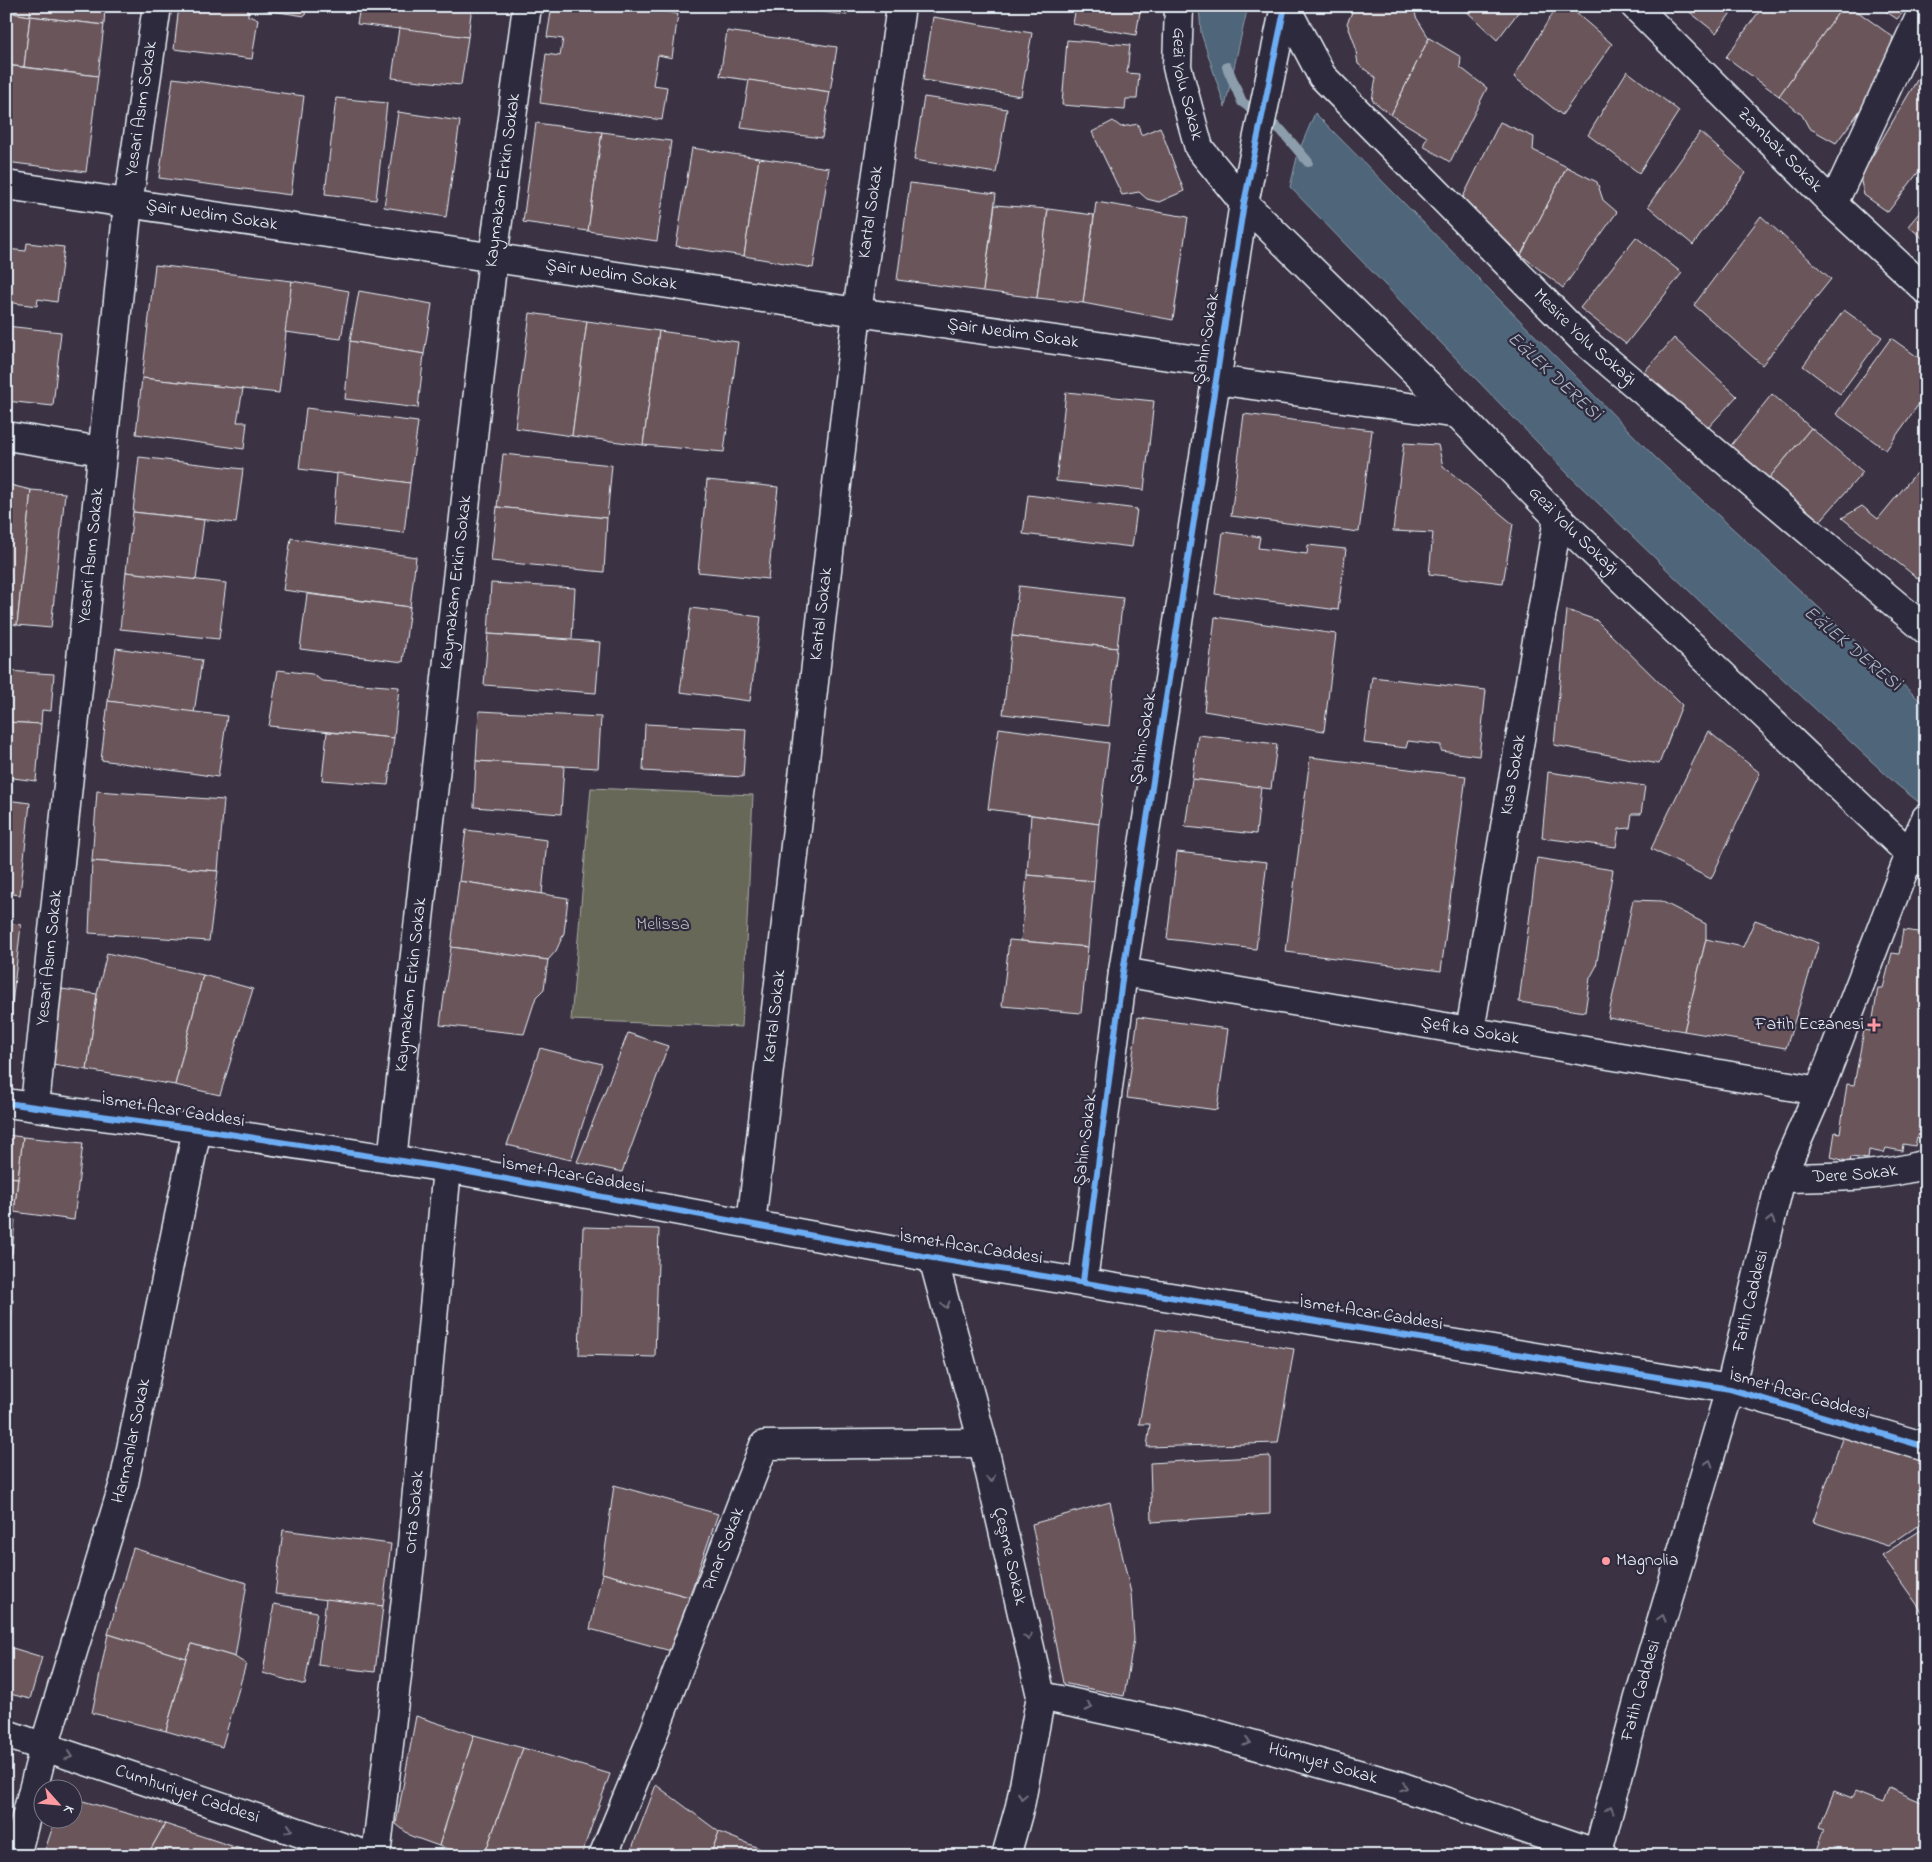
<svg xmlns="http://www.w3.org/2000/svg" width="1932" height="1862" viewBox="0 0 1932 1862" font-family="'Indie Flower',sans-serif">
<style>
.green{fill:#676859;stroke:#a8aca8}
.water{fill:#4f657a;stroke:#8c9dac}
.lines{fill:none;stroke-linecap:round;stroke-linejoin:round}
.stream{stroke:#8c9dac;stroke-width:10}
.building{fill:#6b545a;stroke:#e8f1f8}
.minor-casing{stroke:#e8f1f8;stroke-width:31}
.minor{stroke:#2f2a3d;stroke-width:28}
.cycleway-casing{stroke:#2f2a3d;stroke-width:9}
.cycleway{stroke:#6dadf4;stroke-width:6}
.oneway{stroke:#70707e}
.poi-dot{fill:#ff9aa2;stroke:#2f2a3d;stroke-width:2}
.labels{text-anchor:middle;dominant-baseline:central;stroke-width:4.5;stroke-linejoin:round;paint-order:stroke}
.street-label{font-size:18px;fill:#e8f1f8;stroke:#2f2a3d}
.park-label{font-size:18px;fill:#b4bab8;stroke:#2f2a3d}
.poi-label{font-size:18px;fill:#e8f1f8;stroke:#2f2a3d;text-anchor:end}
.water-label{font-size:19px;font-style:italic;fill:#abb9c6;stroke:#2f2a3d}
</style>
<rect width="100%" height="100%" fill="#3b3243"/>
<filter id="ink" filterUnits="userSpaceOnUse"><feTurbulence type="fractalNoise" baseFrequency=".02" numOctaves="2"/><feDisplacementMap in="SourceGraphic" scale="10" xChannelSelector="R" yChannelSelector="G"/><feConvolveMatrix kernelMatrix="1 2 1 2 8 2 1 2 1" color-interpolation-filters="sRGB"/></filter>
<g filter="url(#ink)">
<!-- green -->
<polygon class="green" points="591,788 753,795 742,1027 571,1020"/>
<!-- water -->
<g class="water">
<polygon points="1199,6 1248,6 1225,107 1201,33"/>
<polygon points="1315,113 1657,459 1926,706 1926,808 1896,784 1713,614 1572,478 1290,187 1298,153"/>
</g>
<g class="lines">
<!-- stream -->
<polyline class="stream" points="1227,67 1242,102 1281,130 1308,162"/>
</g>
<!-- building -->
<g class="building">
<polygon points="6,6 31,6 30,16 6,12"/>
<polygon points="31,6 105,6 104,25 30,16"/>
<polygon points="179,6 248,8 248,16 258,19 252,59 174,49"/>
<polygon points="238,6 306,6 305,16"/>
<polygon points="360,6 472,6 468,37 357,24"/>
<polygon points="552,6 625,6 678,14 672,58 658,55 653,85 667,87 662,120 540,103 546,54 560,56 563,39 547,37"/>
<polygon points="772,6 848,6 847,15"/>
<polygon points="1076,6 1141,6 1136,35 1073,24"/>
<polygon points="1355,6 1414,6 1416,17 1429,38 1391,115 1372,100 1376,78 1358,64 1355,45 1347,23"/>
<polygon points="1461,6 1523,6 1497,40"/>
<polygon points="1557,6 1568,6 1612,44 1562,115 1514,77"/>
<polygon points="1682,6 1736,6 1716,33"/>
<polygon points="1763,6 1843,6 1779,96 1726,57"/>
<polygon points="1843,6 1850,6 1893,37 1882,81 1836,143 1809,128 1802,115 1779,96"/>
<polygon points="1878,6 1909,6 1897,19"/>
<polygon points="6,12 30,16 24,67 6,65"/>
<polygon points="30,16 104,25 98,76 24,67"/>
<polygon points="933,17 1032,33 1021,96 923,80"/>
<polygon points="399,28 468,37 461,85 392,78"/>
<polygon points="727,31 837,47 830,92 720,76"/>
<polygon points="1429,38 1461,57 1460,67 1487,88 1450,162 1423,146 1427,137 1391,115"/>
<polygon points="1067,40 1130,45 1127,73 1139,74 1137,99 1126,99 1125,110 1062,105"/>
<polygon points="6,65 12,66 6,109"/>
<polygon points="12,66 98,76 86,172 6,162 6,109"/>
<polygon points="1627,71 1679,111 1639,173 1588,135"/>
<polygon points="173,78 304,96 291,195 159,178"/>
<polygon points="749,80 830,92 822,138 741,128"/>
<polygon points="1917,80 1926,88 1926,162 1888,212 1864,195 1860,177"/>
<polygon points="924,97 1007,109 996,173 914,160"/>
<polygon points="336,98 387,103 376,200 325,194"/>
<polygon points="398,112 460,121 446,217 384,207"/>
<polygon points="1113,121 1121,127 1138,124 1141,135 1160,127 1184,191 1159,202 1147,199 1139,192 1122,195 1092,132"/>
<polygon points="1500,122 1534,137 1533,150 1567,167 1521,255 1462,199"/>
<polygon points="536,123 602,132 588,231 523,222"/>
<polygon points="602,132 671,141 657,241 588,231"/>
<polygon points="1700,132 1746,173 1693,245 1648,206"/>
<polygon points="692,148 759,158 744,256 676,246"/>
<polygon points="759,158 829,168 813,268 744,256"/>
<polygon points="1567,167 1597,182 1603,200 1617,212 1563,288 1521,255"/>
<polygon points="910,183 996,194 983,291 897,280"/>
<polygon points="1096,202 1188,217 1173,320 1083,303"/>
<polygon points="995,205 1048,209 1037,298 983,291"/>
<polygon points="1926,205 1926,241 1908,226"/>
<polygon points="1048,209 1094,215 1083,303 1037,298"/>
<polygon points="1761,216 1831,279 1762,365 1694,305"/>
<polygon points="1636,237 1682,273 1626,344 1580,308"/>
<polygon points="27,243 64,247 57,302 38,299 37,306 6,302 6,249 26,251"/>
<polygon points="155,265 292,281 279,393 142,378"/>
<polygon points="292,281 349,291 341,339 285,332"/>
<polygon points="359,291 432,304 424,354 350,341"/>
<polygon points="1844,310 1882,337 1840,394 1803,366"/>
<polygon points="530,313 587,321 572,436 515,428"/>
<polygon points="587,321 659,331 643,445 572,436"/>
<polygon points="6,326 61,332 53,406 6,401"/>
<polygon points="659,331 738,342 724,452 643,445"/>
<polygon points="1674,338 1737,396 1706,430 1643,373"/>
<polygon points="1891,338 1926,363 1926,394 1886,450 1836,414"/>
<polygon points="350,341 424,354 418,408 345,399"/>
<polygon points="142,378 243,389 237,422 247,422 244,449 136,434"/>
<polygon points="1066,392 1154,401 1144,490 1056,481"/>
<polygon points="1772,394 1811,428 1764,484 1725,453"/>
<polygon points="306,408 418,422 410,483 299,469"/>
<polygon points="1244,414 1372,430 1359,532 1231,516"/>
<polygon points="1811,428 1863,472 1815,527 1764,484"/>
<polygon points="1404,443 1438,445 1443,466 1513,524 1503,583 1429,574 1433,533 1393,531"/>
<polygon points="503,454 612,465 607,518 497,507"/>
<polygon points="139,457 243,469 236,523 133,512"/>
<polygon points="337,473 410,483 404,533 333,525"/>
<polygon points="1916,473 1926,481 1926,585 1842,518 1862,506 1878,519"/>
<polygon points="707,480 778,487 768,579 698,572"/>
<polygon points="6,484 31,490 17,625 6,622"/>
<polygon points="31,490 65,493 51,628 17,625"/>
<polygon points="1028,495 1137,509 1132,547 1023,534"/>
<polygon points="497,507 607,518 604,572 491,561"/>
<polygon points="133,512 204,520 196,580 126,572"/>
<polygon points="1223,532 1260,537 1258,548 1307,554 1308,545 1346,549 1338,610 1215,594"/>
<polygon points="291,538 416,557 410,607 283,590"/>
<polygon points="126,572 226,583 219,639 120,629"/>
<polygon points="491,583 575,588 572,639 488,634"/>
<polygon points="1019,586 1123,598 1117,648 1012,636"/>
<polygon points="307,594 410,607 403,662 300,649"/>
<polygon points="691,608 761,617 750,701 680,692"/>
<polygon points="1567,610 1596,620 1682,705 1659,764 1554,745"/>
<polygon points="1215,617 1336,634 1324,731 1204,711"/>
<polygon points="488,634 600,642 596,693 484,685"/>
<polygon points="1012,636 1117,648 1109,726 1003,714"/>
<polygon points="116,648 202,660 194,713 108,701"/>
<polygon points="278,670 312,674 322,681 399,687 394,738 269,726"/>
<polygon points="6,671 54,674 51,711 42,710 41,724 6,722"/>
<polygon points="1372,677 1486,690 1479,756 1441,751 1441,745 1408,741 1406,748 1364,743"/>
<polygon points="108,701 227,716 218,777 101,760"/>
<polygon points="479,711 601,717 598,768 476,761"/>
<polygon points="6,722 41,724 36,781 6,777"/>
<polygon points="645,724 746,729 743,777 643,771"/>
<polygon points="999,728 1109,743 1099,824 988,809"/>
<polygon points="1708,731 1760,773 1711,879 1651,849"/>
<polygon points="327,732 394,738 388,785 322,780"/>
<polygon points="1198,735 1277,744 1271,789 1192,779"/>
<polygon points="1310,757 1466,776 1441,971 1286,952"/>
<polygon points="476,761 564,766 561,814 474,807"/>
<polygon points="1548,772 1645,786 1641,814 1632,814 1630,828 1619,829 1616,847 1542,838"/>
<polygon points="1192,779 1261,787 1256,834 1185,827"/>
<polygon points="97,791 224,800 218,871 92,861"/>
<polygon points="6,800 30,803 20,895 6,893"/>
<polygon points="1031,815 1099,824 1094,881 1027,875"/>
<polygon points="466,830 547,840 542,894 459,881"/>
<polygon points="1177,852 1267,862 1256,949 1167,939"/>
<polygon points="1537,858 1613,870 1596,967 1590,978 1585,1012 1519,1002"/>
<polygon points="92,861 218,871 209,941 89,933"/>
<polygon points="1027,875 1094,881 1088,947 1021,941"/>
<polygon points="459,881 568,898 564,933 556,951 548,960 451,947"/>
<polygon points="1633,900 1661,901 1706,924 1706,939 1684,1031 1608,1018"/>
<polygon points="1755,920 1819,943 1786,1048 1684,1031 1706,939 1743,947"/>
<polygon points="6,923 21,925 6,1057"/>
<polygon points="1903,930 1926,933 1926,1139 1917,1137 1915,1146 1903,1144 1902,1151 1886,1148 1884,1153 1869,1150 1868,1159 1851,1157 1850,1162 1831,1157 1835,1132 1840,1133 1847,1084 1854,1085 1864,1030 1871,1031 1878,988 1883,988 1892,953 1899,954"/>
<polygon points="1009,940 1088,947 1081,1013 1002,1006"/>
<polygon points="451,947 548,960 544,989 536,997 524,1034 440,1025"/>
<polygon points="107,953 203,975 175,1085 87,1070 97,994"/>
<polygon points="203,975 253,989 220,1095 175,1085"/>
<polygon points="62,989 97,994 87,1070 52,1065"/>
<polygon points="1138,1017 1228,1029 1217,1110 1127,1098"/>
<polygon points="628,1033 668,1046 622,1172 577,1162"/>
<polygon points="540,1048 602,1064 571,1160 507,1145"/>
<polygon points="6,1135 23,1137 18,1178 6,1177"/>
<polygon points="23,1137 83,1143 74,1220 14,1212"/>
<polygon points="6,1177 18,1178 15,1205 6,1205"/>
<polygon points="6,1219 15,1220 12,1254 6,1253"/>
<polygon points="583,1227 659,1229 655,1357 579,1355"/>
<polygon points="6,1299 13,1300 10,1343 6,1342"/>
<polygon points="1156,1329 1294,1349 1278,1443 1147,1447 1150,1424 1139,1424"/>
<polygon points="1844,1433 1926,1457 1926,1520 1888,1546 1813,1522"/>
<polygon points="1270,1456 1270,1514 1152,1522 1150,1463"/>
<polygon points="614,1485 718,1514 689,1597 602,1573"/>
<polygon points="1110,1502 1131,1593 1134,1639 1124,1696 1063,1683 1032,1524"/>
<polygon points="1926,1527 1926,1617 1882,1555"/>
<polygon points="283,1530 391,1544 383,1606 275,1594"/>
<polygon points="133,1548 247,1583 235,1657 192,1644 186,1658 108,1634"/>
<polygon points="602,1573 689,1597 671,1651 590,1629"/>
<polygon points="326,1599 383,1606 375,1672 318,1665"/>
<polygon points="274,1604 317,1612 305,1685 263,1673"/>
<polygon points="108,1634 186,1658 166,1731 92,1713"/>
<polygon points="192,1644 235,1657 246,1664 222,1747 166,1731 186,1658"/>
<polygon points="6,1646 42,1657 30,1699 6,1693"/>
<polygon points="416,1716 474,1735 439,1846 411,1836 396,1824"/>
<polygon points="474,1735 523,1748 484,1856 472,1856 439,1846"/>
<polygon points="523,1748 610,1774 581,1856 484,1856"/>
<polygon points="656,1785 719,1832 710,1856 629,1856"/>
<polygon points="1889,1788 1926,1804 1926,1856 1817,1856 1819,1850 1817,1850 1825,1829 1820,1827 1834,1791 1852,1798 1855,1792 1883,1803"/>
<polygon points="72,1798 165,1824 147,1856 43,1856 55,1820 72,1820"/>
<polygon points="165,1824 262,1856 147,1856"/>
<polygon points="719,1832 771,1853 770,1856 710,1856"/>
</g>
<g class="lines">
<!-- minor casing -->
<g class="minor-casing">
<g id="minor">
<path id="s1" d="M1179 6 1177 67 1199 148 1244 203 1458 414 1558 518 1910 854 1926 863"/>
<path id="s2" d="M1285 6 1322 76 1585 342 1926 630"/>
<path id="s3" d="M1635 6 1833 204 1926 290"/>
<path id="s4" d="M6 185 857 312 1219 363"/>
<polyline points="1833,204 1925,6"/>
<polyline points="1216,380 1458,414"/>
<polyline points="6,436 102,451"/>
<path id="s5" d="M1123 972 1819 1091"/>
<path id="s6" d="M1470 1031 1558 518"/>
<polyline points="6,1103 197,1129 447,1168 933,1258 1730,1389 1926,1447"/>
<path id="s7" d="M35 1105 128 204 157 6"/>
<path id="s8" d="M392 1160 493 258 527 6"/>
<path id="s9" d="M1781 1178C1830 1177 1879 1178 1926 1164"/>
<path id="s10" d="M751 1224 857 312 901 6"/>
<path id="s11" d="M933 1258 983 1443 1041 1696 1020 1806 1006 1856"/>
<polyline points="1083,1281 1123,972 1216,380 1244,203 1285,6"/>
<path id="s12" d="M1041 1696 1212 1733 1397 1785 1604 1856"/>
<path id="s13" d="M6 1734 369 1856"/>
<path id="s14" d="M16 1856 44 1747 124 1483 197 1129"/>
<path id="s15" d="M376 1856 411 1555 447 1168"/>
<path id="s16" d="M603 1856 651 1740 764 1445 983 1443"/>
<path id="s17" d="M1597 1856 1638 1701 1730 1389 1781 1178 1819 1091 1910 854 1926 818"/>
</g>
</g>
<!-- minor -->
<use href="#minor" class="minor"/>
<!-- cycleway casing -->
<g class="cycleway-casing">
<g id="cycleway">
<polyline points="6,1103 197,1129 447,1168 933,1258 1730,1389 1926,1447"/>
<polyline points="1083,1281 1123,972 1216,380 1244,203 1285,6"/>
</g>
</g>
<!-- cycleway -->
<use href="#cycleway" class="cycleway"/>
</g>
<!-- one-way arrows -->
<defs><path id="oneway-chevron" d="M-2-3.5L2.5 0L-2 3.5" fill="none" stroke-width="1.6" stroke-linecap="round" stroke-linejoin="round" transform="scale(1.25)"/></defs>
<g class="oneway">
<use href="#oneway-chevron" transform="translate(1771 1220) rotate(-76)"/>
<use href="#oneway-chevron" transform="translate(946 1305) rotate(75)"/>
<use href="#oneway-chevron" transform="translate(1709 1463) rotate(-73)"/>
<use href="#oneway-chevron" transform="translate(991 1479) rotate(77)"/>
<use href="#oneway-chevron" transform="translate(1662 1618) rotate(-74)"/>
<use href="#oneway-chevron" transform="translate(1028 1637) rotate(77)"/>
<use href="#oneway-chevron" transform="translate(1089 1707) rotate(12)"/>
<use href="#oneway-chevron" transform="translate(1247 1742) rotate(16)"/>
<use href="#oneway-chevron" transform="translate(69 1756) rotate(18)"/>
<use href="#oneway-chevron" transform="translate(1404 1787) rotate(19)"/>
<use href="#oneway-chevron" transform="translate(1022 1796) rotate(101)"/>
<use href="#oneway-chevron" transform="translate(1610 1809) rotate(-75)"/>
<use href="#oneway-chevron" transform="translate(289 1829) rotate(18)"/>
</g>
</g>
<!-- markers -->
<g class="poi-dot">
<path d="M1871.5 1017.5h5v5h5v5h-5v5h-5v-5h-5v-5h5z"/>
<circle cx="1606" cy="1561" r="5"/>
</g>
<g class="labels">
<!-- street labels -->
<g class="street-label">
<text stroke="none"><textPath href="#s1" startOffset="79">Gezi Yolu Sokak</textPath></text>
<text stroke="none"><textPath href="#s7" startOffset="1002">Yesari Asım Sokak</textPath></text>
<text stroke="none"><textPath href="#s3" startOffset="204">Zambak Sokak</textPath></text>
<text stroke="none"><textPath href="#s8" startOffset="986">Kaymakam Erkin Sokak</textPath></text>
<text stroke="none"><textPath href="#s10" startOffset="1019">Kartal Sokak</textPath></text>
<text stroke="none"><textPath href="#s4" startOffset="208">Şair Nedim Sokak</textPath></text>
<text stroke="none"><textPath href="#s4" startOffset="612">Şair Nedim Sokak</textPath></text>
<text stroke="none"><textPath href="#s4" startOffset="1018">Şair Nedim Sokak</textPath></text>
<text stroke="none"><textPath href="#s2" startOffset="450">Mesire Yolu Sokağı</textPath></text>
<text transform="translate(1207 339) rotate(-81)">Şahin Sokak</text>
<text stroke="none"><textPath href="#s1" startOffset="681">Gezi Yolu Sokağı</textPath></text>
<text stroke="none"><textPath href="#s7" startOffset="552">Yesari Asım Sokak</textPath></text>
<text stroke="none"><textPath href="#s8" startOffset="581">Kaymakam Erkin Sokak</textPath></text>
<text stroke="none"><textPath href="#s10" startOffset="614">Kartal Sokak</textPath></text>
<text transform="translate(1144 739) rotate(-81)">Şahin Sokak</text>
<text stroke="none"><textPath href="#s6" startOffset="260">Kısa Sokak</textPath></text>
<text stroke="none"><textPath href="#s7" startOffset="148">Yesari Asım Sokak</textPath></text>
<text stroke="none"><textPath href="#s8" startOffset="176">Kaymakam Erkin Sokak</textPath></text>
<text stroke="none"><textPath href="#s10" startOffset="209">Kartal Sokak</textPath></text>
<text stroke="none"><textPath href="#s5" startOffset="352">Şefika Sokak</textPath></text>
<text transform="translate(173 1111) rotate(9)">İsmet Acar Caddesi</text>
<text transform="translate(1086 1140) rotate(-83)">Şahin Sokak</text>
<text stroke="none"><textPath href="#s9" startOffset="74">Dere Sokak</textPath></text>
<text transform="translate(573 1176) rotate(10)">İsmet Acar Caddesi</text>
<text transform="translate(971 1248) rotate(9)">İsmet Acar Caddesi</text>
<text stroke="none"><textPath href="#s17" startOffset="576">Fatih Caddesi</textPath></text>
<text transform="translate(1371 1314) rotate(9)">İsmet Acar Caddesi</text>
<text transform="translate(1799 1395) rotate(16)">İsmet Acar Caddesi</text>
<text stroke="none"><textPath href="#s14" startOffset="431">Harmanlar Sokak</textPath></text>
<text stroke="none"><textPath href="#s15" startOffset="346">Orta Sokak</textPath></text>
<text stroke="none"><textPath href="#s16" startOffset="330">Pınar Sokak</textPath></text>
<text stroke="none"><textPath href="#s11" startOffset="308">Çeşme Sokak</textPath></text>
<text stroke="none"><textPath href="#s17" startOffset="171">Fatih Caddesi</textPath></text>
<text stroke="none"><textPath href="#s12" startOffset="290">Hümıyet Sokak</textPath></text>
<text stroke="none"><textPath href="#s13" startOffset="191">Cumhuriyet Caddesi</textPath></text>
</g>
<!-- park labels -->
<g class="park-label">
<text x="663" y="925">Melissa</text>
</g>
<!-- poi labels -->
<g class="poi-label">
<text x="1864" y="1025">Fatih Eczanesi</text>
<text x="1616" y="1561" text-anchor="start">Magnolia</text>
</g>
<!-- water labels -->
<g class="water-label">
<text transform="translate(1554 377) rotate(43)">EĞLEK DERESİ</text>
<text transform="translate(1852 649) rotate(40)">EĞLEK DERESİ</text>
</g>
</g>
<!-- margin -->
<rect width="1932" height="1862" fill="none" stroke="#2f2a3d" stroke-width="25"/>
<rect x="12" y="12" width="1907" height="1837" fill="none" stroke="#e8f1f8" stroke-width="2" filter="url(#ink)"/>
<!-- north arrow -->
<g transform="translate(58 1804) rotate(117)"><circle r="24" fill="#2f2a3d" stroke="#797a88"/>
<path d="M0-4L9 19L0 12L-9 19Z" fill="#ff9aa2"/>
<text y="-8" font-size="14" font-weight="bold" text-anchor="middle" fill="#e8f1f8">K</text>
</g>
</svg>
